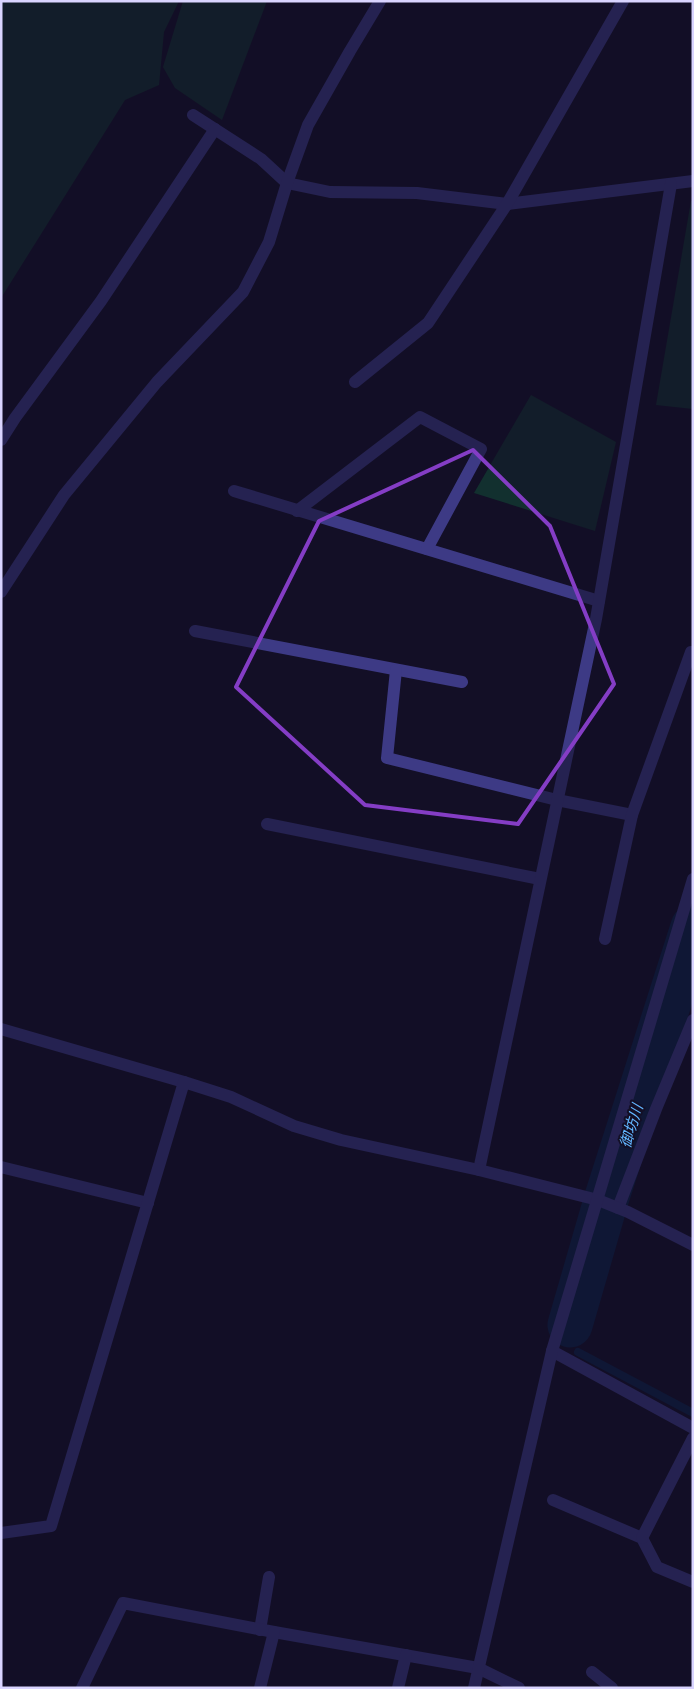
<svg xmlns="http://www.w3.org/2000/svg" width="694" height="1689" viewBox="0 0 694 1689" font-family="'PT Sans','Noto Sans JP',sans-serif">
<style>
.green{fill:#12302f}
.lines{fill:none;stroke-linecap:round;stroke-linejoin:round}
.stream{stroke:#0c2248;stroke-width:8}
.river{stroke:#0c2248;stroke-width:45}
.minor{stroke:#3d3a85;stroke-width:12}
.marked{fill:none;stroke:#843dc5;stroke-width:4;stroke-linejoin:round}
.labels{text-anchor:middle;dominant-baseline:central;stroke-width:4;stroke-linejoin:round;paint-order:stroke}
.water-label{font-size:15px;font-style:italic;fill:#62b6ff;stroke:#130f26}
</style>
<rect width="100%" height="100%" fill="#130f26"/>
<!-- green -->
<g class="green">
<polygon points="1,1 179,1 164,32 159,85 125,100 1,298"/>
<polygon points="183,1 267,1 222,120 175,88 163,67"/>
<polygon points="691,201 693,201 693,409 656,405"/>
<polygon points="531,395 616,442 595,531 474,493"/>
</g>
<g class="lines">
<!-- stream -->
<polyline class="stream" points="578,1352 693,1413"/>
<!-- river -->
<polyline class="river" points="570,1325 607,1197 693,927"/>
<!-- minor -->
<g class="minor">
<polyline points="193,115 261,159 287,183 330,192 417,193 507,204 693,181"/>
<polyline points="355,382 428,323 507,204 623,1"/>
<polyline points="1,440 15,418 101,301 215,129"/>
<polyline points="234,491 599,601"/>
<polyline points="297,511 420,417 481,449 427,549"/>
<polyline points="1,592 64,495 157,382 243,292 269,242 287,183 308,125 350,51 380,1"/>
<polyline points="195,631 462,682"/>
<polyline points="396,670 387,758 557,800 632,815"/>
<polyline points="267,824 540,879"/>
<polyline points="605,939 632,815 691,652 693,652"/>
<polyline points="1,1029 184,1082"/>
<polyline points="1,1167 148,1203"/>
<polyline points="479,1170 596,619 671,184"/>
<polyline points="618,1208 656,1109 693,1020"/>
<polyline points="552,1351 693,1428"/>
<polyline points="553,1500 642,1538 657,1567 693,1582"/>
<polyline points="1,1533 51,1526 184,1082 231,1097 294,1126 341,1140 479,1170 598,1200 628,1212 693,1245"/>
<polyline points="642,1538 693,1438"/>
<polyline points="260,1630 269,1577"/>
<polyline points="592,1672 612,1688"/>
<polyline points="82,1688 123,1603 274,1632 478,1668 519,1688"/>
<polyline points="260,1688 274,1632"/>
<polyline points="398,1688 406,1655"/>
<polyline points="474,1688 552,1351 693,879"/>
</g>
</g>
<!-- marked area -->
<path d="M0 0H694V1689H0ZM473 450 550 526 614 684 518 824 365 805 236 687 319 521Z" fill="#130f26" fill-opacity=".55" fill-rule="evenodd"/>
<path class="marked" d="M473 450 550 526 614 684 518 824 365 805 236 687 319 521Z"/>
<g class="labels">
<!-- water labels -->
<g class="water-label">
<text transform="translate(631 1126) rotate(-73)">御坊川</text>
</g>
</g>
<!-- border -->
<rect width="694" height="1689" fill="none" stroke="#d9d4ff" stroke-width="5"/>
</svg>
